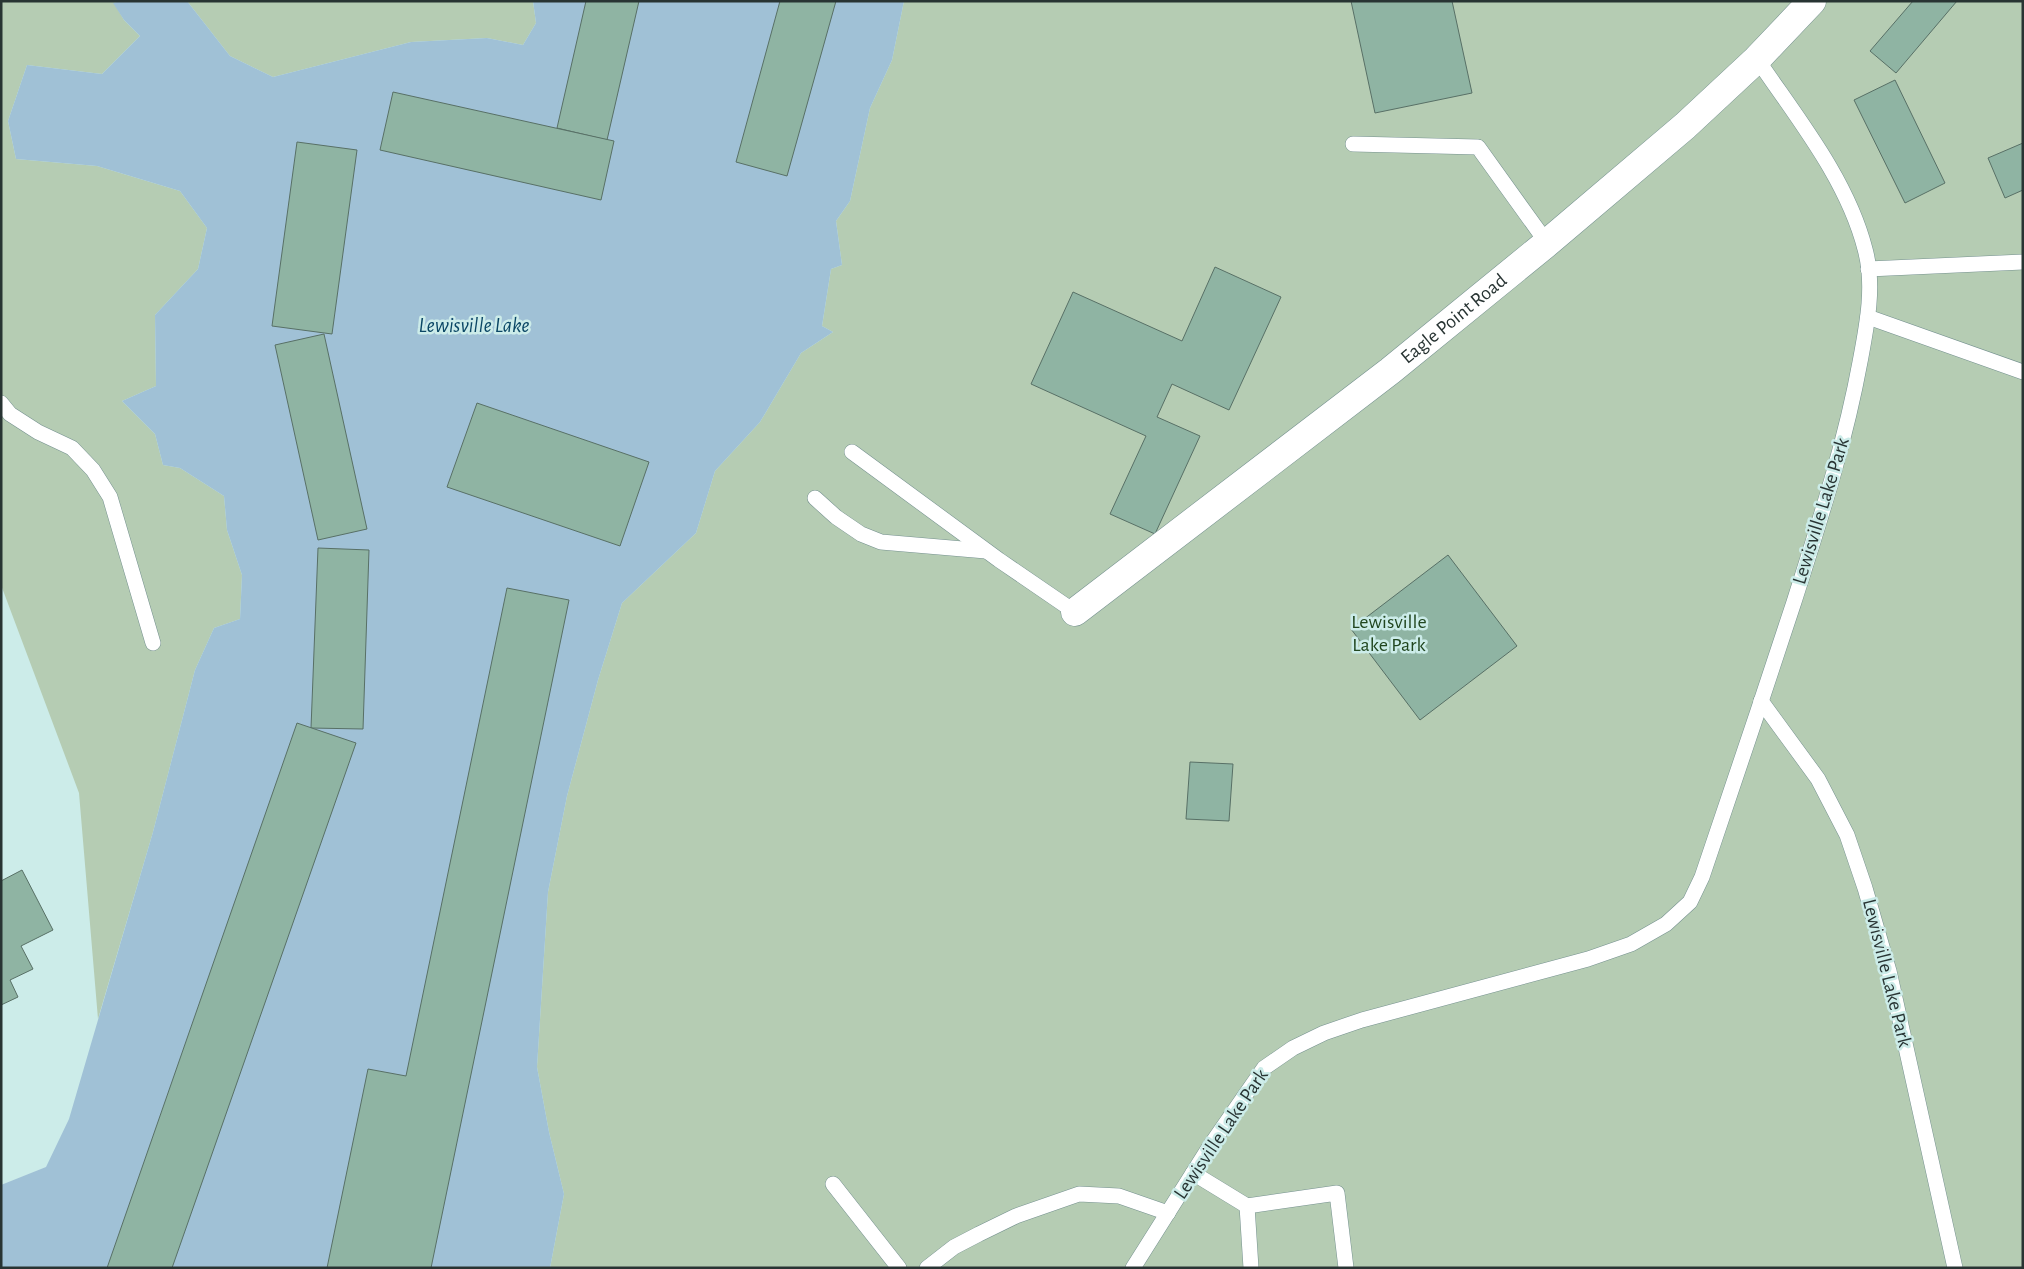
<svg xmlns="http://www.w3.org/2000/svg" width="2024" height="1269" viewBox="0 0 2024 1269" font-family="'Alegreya Sans',sans-serif">
<style>
.green{fill:#b5ccb3}
.water{fill:#a0c1d6}
.building{fill:#8fb4a3;stroke:#587066}
.lines{fill:none;stroke-linecap:round;stroke-linejoin:round}
.service-casing{stroke:#75918f;stroke-width:16}
.minor-casing{stroke:#75918f;stroke-width:29}
.service{stroke:#fff;stroke-width:15}
.minor{stroke:#fff;stroke-width:28}
.labels{text-anchor:middle;dominant-baseline:central;stroke-width:5;stroke-linejoin:round;paint-order:stroke}
.street-label{font-size:20px;fill:#283433;stroke:#ccece9}
.park-label{font-size:20px;fill:#21461f;stroke:#ccece9}
.water-label{font-size:21px;font-style:italic;fill:#0a4665;stroke:#ccece9}
</style>
<rect width="100%" height="100%" fill="#ccece9"/>
<!-- green -->
<g class="green">
<polygon points="1,1 120,1 114,3 124,20 140,36 102,74 27,65 8,121 16,159 97,166 180,191 207,228 198,269 155,315 156,386 122,401 155,434 163,465 180,468 224,496 227,530 242,575 240,619 214,628 195,670 153,832 98,1019 79,793 1,585"/>
<polygon points="187,1 533,1 536,23 523,45 487,38 411,42 273,77 230,56"/>
<polygon points="904,1 2023,1 2023,1268 550,1268 564,1194 549,1132 537,1067 548,892 567,796 598,680 622,603 696,533 715,471 760,422 801,353 833,332 822,326 831,269 842,265 836,221 850,201 870,108 892,60"/>
</g>
<!-- water -->
<polygon class="water" points="120,1 187,1 230,56 273,77 411,42 487,38 523,45 536,23 533,1 904,1 892,60 870,108 850,201 836,221 842,265 831,269 822,326 833,332 801,353 760,422 715,471 696,533 622,603 598,680 567,796 548,892 537,1067 549,1132 564,1194 550,1268 1,1268 1,1185 46,1167 69,1119 153,832 195,670 214,628 240,619 242,575 227,530 224,496 180,468 163,465 155,434 122,401 156,386 155,315 198,269 207,228 180,191 97,166 16,159 8,121 27,65 102,74 140,36 124,20 113,3"/>
<!-- building -->
<g class="building">
<polygon points="586,1 639,1 607,140 557,128"/>
<polygon points="780,1 836,1 787,176 736,162"/>
<polygon points="1351,1 1452,1 1472,93 1375,113"/>
<polygon points="1913,1 1957,1 1896,73 1870,51"/>
<polygon points="1895,80 1945,183 1905,203 1854,100"/>
<polygon points="393,92 614,141 601,200 380,150"/>
<polygon points="297,142 357,150 332,334 272,326"/>
<polygon points="2023,143 2023,190 2005,198 1988,158"/>
<polygon points="1215,267 1281,297 1229,410 1172,384 1157,417 1200,436 1155,534 1110,514 1146,436 1031,384 1073,292 1182,341"/>
<polygon points="324,334 367,529 318,540 275,345"/>
<polygon points="477,403 649,462 620,546 447,487"/>
<polygon points="318,548 369,550 363,729 311,728"/>
<polygon points="1448,555 1517,646 1420,720 1351,629"/>
<polygon points="507,588 569,600 431,1268 327,1268 368,1069 406,1076"/>
<polygon points="297,723 356,743 172,1268 107,1268"/>
<polygon points="1190,762 1233,764 1229,821 1186,819"/>
<polygon points="22,870 53,930 21,946 33,969 10,980 18,997 1,1005 1,881"/>
</g>
<g class="lines">
<!-- service casing -->
<g class="service-casing">
<g id="service">
<polyline points="1353,144 1478,147 1547,243"/>
<polyline points="1868,269 2023,262"/>
<polyline points="1868,317 2023,372"/>
<polyline points="1,403 10,414 38,432 72,448 93,470 110,497 153,643"/>
<polyline points="852,452 999,560 1075,612"/>
<polyline points="815,498 836,517 861,534 881,542 986,551"/>
<polyline points="1761,701 1818,779 1847,835 1865,888 1889,971 1955,1268"/>
<polyline points="1193,1173 1247,1206 1251,1268"/>
<polyline points="833,1184 899,1268"/>
<polyline points="1247,1206 1337,1193 1346,1268"/>
<polyline points="927,1268 954,1247 979,1234 1016,1216 1079,1194 1119,1196 1168,1213"/>
<path d="M1133 1268 1210 1146 1264 1068 1293 1048 1324 1033 1362 1020 1588 959 1631 944 1666 924 1690 902 1702 877C1733 785 1764 694 1794 602 1819 523 1845 444 1860 362 1867 325 1875 285 1865 249 1847 179 1797 118 1757 59"/>
</g>
</g>
<!-- minor casing -->
<g class="minor-casing">
<g id="minor">
<path id="s1" d="M1075 612 1390 371 1547 243 1685 126 1757 59 1812 1"/>
</g>
</g>
<!-- service -->
<use href="#service" class="service"/>
<!-- minor -->
<use href="#minor" class="minor"/>
</g>
<g class="labels">
<!-- street labels -->
<g class="street-label">
<text stroke="none"><textPath href="#s1" startOffset="479">Eagle Point Road</textPath></text>
<text transform="translate(1821 511) rotate(-73)">Lewisville Lake Park</text>
<text transform="translate(1887 973) rotate(76)">Lewisville Lake Park</text>
<text transform="translate(1221 1134) rotate(-56)">Lewisville Lake Park</text>
</g>
<!-- park labels -->
<g class="park-label">
<text x="1389" y="622">Lewisville<tspan x="1389" dy="23">Lake Park</tspan></text>
</g>
<!-- water labels -->
<g class="water-label">
<text x="474" y="325">Lewisville Lake</text>
</g>
</g>
<!-- border -->
<rect width="2024" height="1269" fill="none" stroke="#283433" stroke-width="5"/>
</svg>
